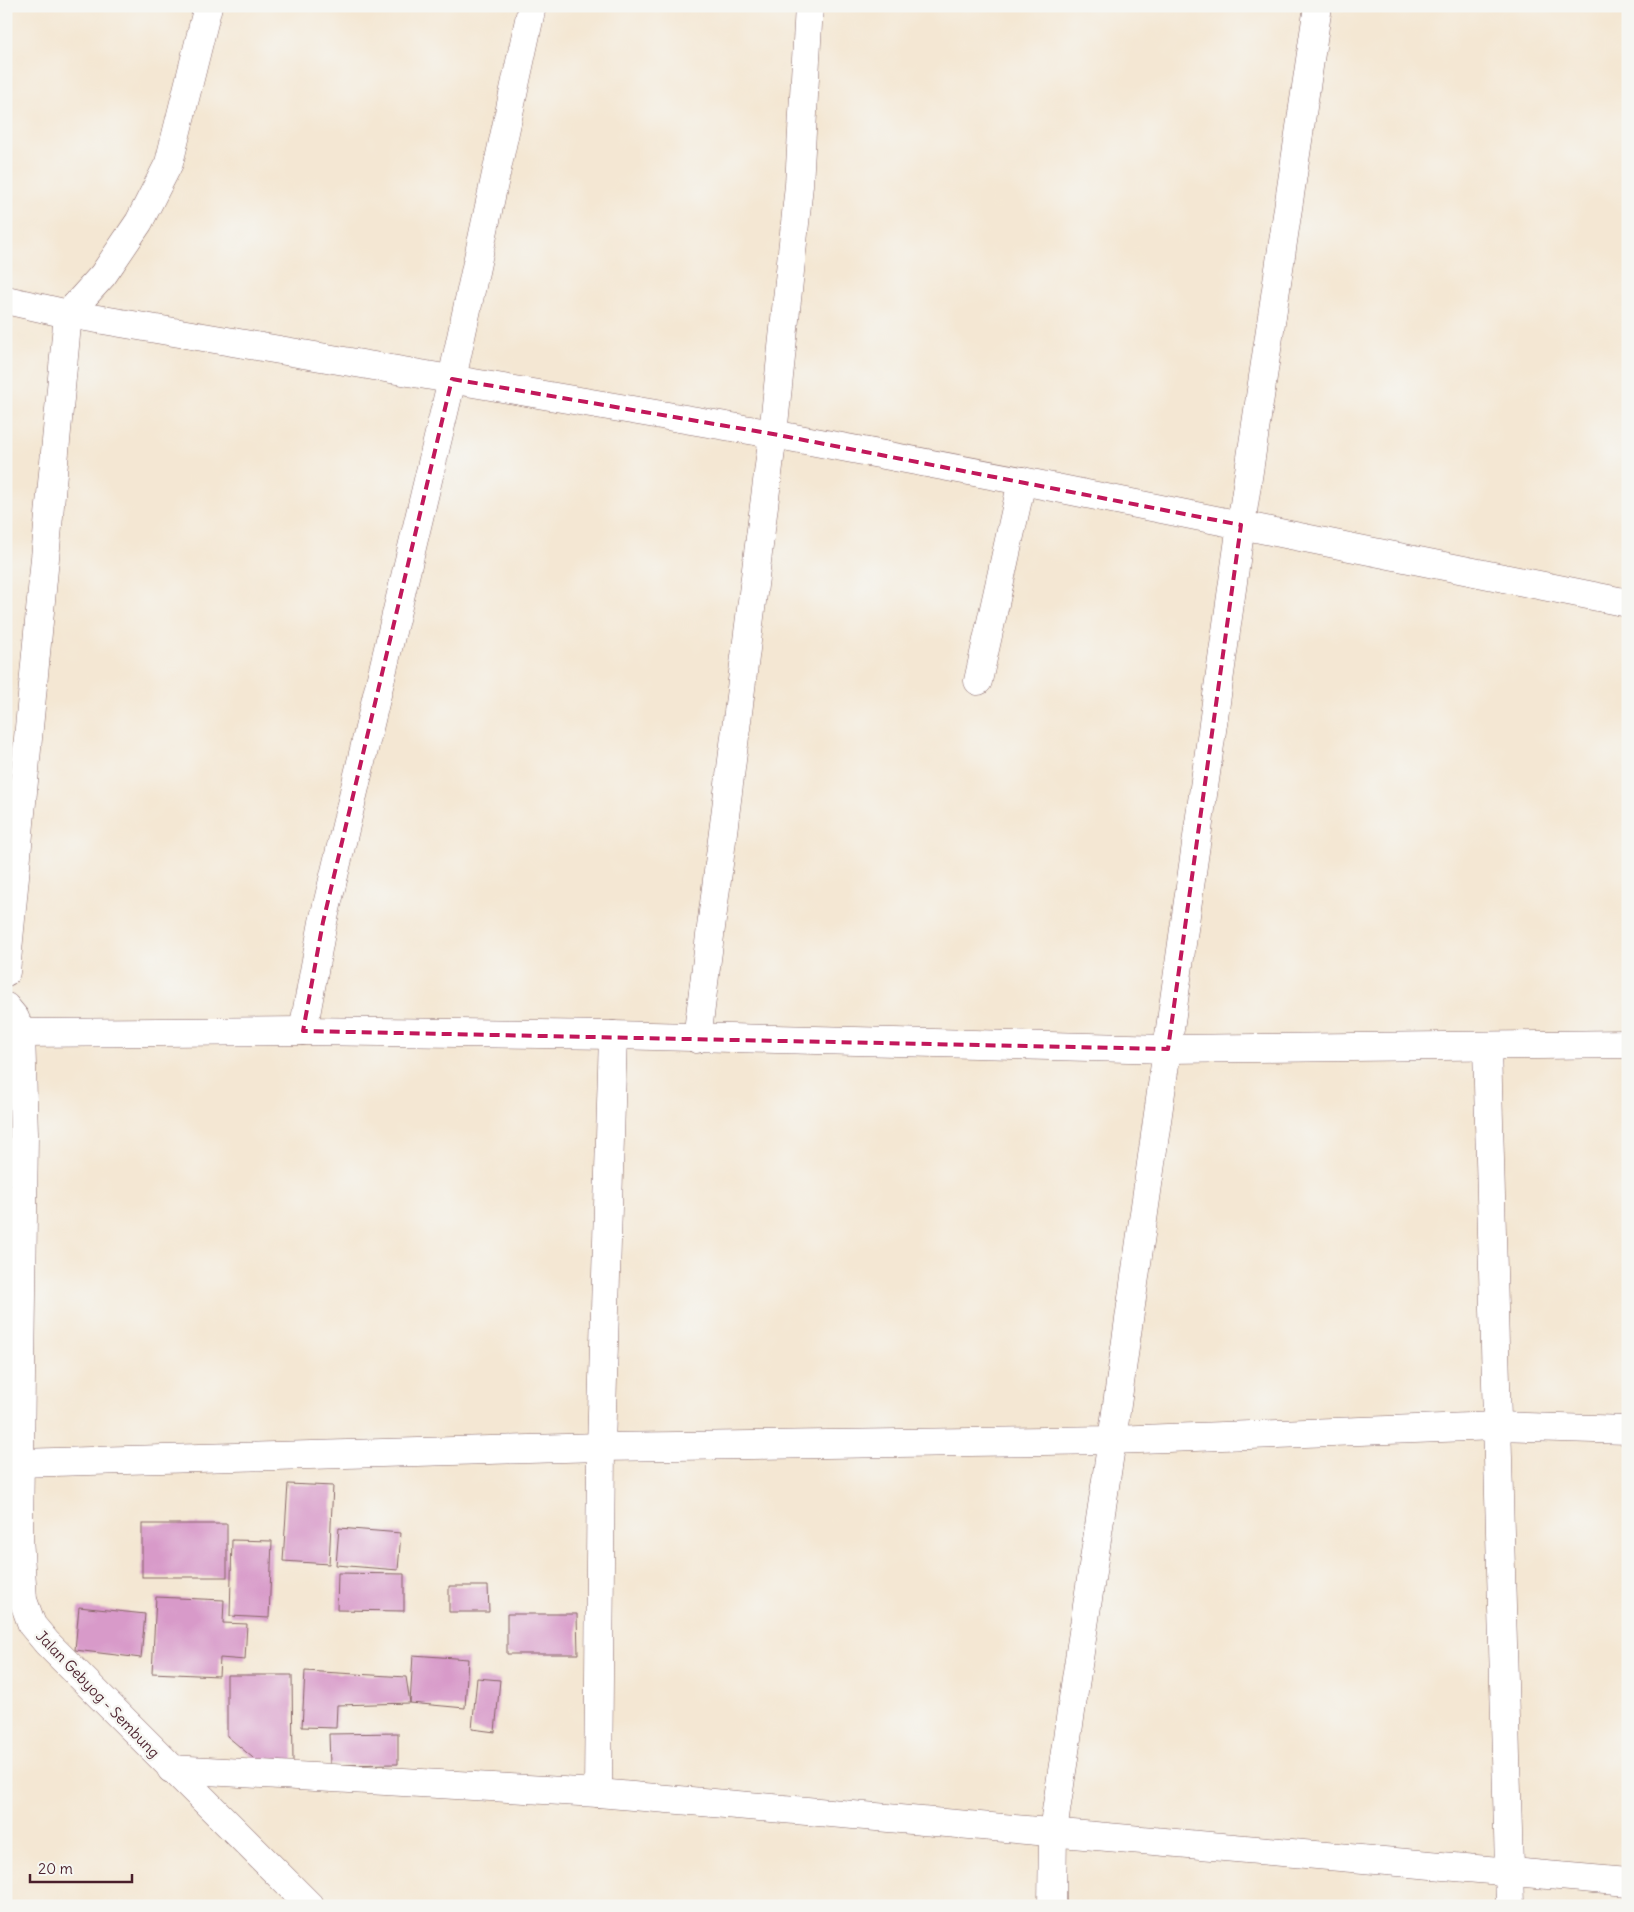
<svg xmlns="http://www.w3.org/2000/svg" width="1634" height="1912" viewBox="0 0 1634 1912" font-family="Delius,sans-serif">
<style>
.building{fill:#d89ac9}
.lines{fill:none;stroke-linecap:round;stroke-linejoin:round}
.minor-casing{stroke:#866566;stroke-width:29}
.minor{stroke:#fff;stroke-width:28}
.marked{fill:none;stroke:#c2185b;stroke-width:4;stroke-dasharray:10 6;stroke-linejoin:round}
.labels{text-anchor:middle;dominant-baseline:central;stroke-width:5;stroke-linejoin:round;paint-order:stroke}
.street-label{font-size:15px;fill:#4a1f2b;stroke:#f6f6f2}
</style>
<rect width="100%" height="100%" fill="#f6f6f2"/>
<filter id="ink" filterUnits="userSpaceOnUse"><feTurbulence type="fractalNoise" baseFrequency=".02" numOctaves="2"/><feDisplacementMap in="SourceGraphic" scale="10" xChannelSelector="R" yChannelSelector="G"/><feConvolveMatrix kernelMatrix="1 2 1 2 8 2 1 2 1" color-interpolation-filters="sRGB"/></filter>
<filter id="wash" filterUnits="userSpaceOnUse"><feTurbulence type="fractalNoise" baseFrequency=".0096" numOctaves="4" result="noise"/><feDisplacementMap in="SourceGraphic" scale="20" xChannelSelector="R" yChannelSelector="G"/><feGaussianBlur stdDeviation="1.12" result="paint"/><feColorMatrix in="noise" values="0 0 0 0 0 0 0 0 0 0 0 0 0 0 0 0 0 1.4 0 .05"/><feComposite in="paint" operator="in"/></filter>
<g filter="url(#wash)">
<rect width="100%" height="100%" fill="#f4e7d3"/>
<g id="blocks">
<!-- building -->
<g class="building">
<polygon points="288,1484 333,1486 329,1564 283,1561"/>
<rect x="142" y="1524" width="85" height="53"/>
<polygon points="339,1528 401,1533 398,1570 336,1565"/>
<polygon points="232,1540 272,1541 269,1618 230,1616"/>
<polygon points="338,1573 404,1574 404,1611 337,1610"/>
<polygon points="449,1586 488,1586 489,1612 449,1612"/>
<polygon points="156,1597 224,1600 223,1623 247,1624 245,1660 220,1658 219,1676 152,1673"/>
<polygon points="79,1607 145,1614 141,1658 75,1650"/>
<polygon points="507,1614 577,1614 578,1654 507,1654"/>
<polygon points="413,1655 468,1659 465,1708 410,1703"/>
<polygon points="305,1671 406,1677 410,1703 337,1705 336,1728 302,1727"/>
<polygon points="227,1675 292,1675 293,1763 259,1763 227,1736"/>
<polygon points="477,1678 500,1680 495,1732 472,1729"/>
<polygon points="398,1733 398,1764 330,1765 329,1734"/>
</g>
</g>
</g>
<g filter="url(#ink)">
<use href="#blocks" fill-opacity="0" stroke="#866566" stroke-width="1"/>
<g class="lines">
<!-- minor casing -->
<g class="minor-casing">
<g id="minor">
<polyline points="6,300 68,314 773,434 1022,481 1628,603"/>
<polyline points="978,681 1022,481"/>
<polyline points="6,972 68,314 103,275 139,222 169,163 208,6"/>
<polyline points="6,1007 15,1018 21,1033 24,1134 19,1537 23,1600 32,1625 47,1643 310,1906"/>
<polyline points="303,1031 323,922 452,379 532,6"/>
<polyline points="21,1033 303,1031 613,1035 1168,1049 1628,1044"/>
<polyline points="697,1039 773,434 799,185 809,6"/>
<polyline points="1487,1047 1510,1906"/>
<polyline points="18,1463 601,1447 1112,1440 1497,1426 1628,1430"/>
<polyline points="171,1769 598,1793 1628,1882"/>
<polyline points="598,1793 601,1447 613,1035"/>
<polyline points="1052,1906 1053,1831 1112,1440 1241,525 1318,6"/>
</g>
</g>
<!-- minor -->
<use href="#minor" class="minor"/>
</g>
</g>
<!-- marked area -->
<path class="marked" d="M452 379 773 434 1241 525 1168 1049 303 1031 323 922Z"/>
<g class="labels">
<!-- street labels -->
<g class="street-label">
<text transform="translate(98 1694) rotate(46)">Jalan Gebyog - Sembung</text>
</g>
</g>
<!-- margin -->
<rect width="1634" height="1912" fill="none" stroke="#f6f6f2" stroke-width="25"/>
<!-- scale -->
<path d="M30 1874v8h102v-8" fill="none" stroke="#4a1f2b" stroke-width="2.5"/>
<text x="38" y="1874" font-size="15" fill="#4a1f2b" stroke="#f6f6f2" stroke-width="4" paint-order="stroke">20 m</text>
</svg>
